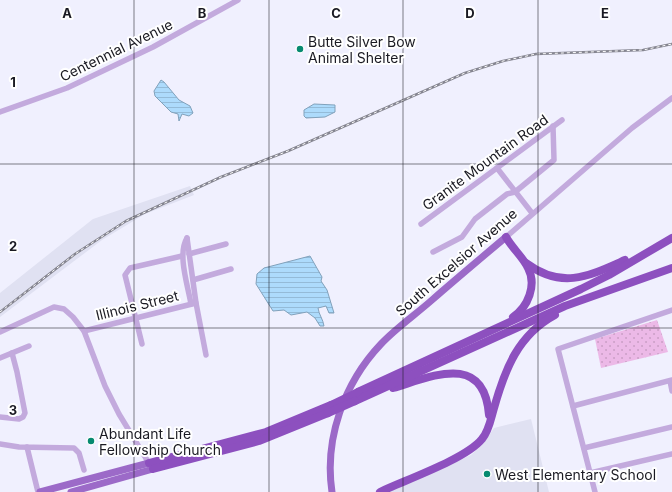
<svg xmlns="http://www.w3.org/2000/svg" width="672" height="492" viewBox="0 0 672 492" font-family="Inter,sans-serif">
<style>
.built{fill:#e0e1f2}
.grass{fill:url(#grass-dots)}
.water{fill:url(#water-rules);stroke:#81a1bb}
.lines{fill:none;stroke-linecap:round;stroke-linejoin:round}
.minor{stroke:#c3aadd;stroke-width:5.5}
.major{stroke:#9c6ac8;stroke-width:7}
.highway{stroke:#8d50bf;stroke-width:8}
.rail-casing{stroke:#858590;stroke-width:2.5}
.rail{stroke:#fff;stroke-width:1;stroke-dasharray:3;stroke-linecap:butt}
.highway-bridge{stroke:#8d50bf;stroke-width:8}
.grid{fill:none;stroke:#1a1a22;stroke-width:1;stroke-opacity:0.55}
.poi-dot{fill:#068a70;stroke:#fff;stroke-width:1.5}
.labels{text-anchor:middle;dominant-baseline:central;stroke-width:4;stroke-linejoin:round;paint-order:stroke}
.poi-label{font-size:14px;fill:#1a1a22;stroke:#fff;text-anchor:start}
.street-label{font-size:14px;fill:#1a1a22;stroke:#fff}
.grid-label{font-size:13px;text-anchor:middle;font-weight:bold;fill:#1a1a22;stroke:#fff;stroke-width:4;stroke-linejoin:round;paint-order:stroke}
</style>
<defs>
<pattern id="grass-dots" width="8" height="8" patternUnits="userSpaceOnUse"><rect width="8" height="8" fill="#ecb9e7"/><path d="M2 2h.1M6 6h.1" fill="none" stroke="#ca9ec6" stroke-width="1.8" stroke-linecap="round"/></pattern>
<pattern id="water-rules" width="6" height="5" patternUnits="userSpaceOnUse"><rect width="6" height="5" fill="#addbfc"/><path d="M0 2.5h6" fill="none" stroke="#94bbd8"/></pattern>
</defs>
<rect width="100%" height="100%" fill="#f0f0fe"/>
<!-- built -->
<g class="built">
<polygon points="190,186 194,195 145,214 102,240 0,317 0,293 93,219"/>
<polygon points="531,419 549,492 389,492 471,455 483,444 494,428"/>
</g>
<!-- grass -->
<polygon class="grass" points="657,320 668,352 601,368 595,339"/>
<!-- water -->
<g class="water">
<polygon points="161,80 164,82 179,100 190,106 193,113 189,116 182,114 179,121 178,114 171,112 155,96 154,91"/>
<polygon points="314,104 335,105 335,112 325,117 306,118 304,116 304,110"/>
<path d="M310 256 322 277 321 281 327 290 334 313H329L326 306 318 308C319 315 323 319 324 326H320L315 318 307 312 291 315 284 310 273 311 256 284 257 274 264 268Z"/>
</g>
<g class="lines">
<!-- minor -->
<g class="minor">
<polyline points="0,112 67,88 153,47 238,0"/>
<polyline points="497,168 532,213"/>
<polyline points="421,224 562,120"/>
<polyline points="506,237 632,128 672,98"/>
<polyline points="187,238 196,303 206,355"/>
<path d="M187 238C177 254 188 286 191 304"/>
<polyline points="433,252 462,237 475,219 507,194 515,192 554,160 553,126"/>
<polyline points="189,254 226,244"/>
<polyline points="193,280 231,269"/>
<polyline points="84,331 196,303"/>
<polyline points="0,332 54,307 64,309 73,317 84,331 105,386 119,414 150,465"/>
<polyline points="142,344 125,275 130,268 182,256"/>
<polyline points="0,358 29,346"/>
<polyline points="670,381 672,391"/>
<polyline points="573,406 672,380"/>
<polyline points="0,417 19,419 23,417 25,413 17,372 12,353"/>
<polyline points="0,444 19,447 74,448 79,453 84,470"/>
<polyline points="27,447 38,492"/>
<polyline points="584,448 672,427"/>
<polyline points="590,473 672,454"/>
<polyline points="595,492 558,349 672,310"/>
</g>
<!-- major -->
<g class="major">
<polyline points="40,492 149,463"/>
<polyline points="71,492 153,469"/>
<path d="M332 492C324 439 344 383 381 344 396 328 415 315 432 300 456 279 481 258 506 237"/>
</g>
<!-- highway -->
<g class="highway">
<path d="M506 237C512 248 523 257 528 268 537 285 528 307 513 317"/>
<path d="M526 263C562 290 589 276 625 260"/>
<path d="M393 388C431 377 484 351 489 415"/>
<polyline points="358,392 581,289 609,275 672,238"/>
<polyline points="355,401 565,306 672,268"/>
<polyline points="149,463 266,432 331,405"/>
<polyline points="153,469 259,441 328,413"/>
<path d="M380 492C405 480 466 459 482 439 489 431 491 418 494 408 505 369 518 335 555 315"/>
</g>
<!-- rail casing -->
<g class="rail-casing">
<polyline id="rail" points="0,312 75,254 126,221 221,177 288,151 465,73 503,61 536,54 643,50 672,44"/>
</g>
<!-- rail -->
<use href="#rail" class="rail"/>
<!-- highway-bridge -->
<g class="highway-bridge">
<polyline points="331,405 358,392"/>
<polyline points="328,413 355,401"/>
</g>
</g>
<!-- grid -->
<path class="grid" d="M134 0V492M269 0V492M403 0V492M538 0V492M0 164H672M0 328H672"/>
<!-- markers -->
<g class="poi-dot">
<circle cx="300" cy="49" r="4"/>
<circle cx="91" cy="441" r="4"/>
<circle cx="487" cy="474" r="4"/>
</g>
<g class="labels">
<!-- poi labels -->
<g class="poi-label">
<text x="308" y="41">Butte Silver Bow<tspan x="308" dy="16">Animal Shelter</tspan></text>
<text x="99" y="433">Abundant Life<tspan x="99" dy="16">Fellowship Church</tspan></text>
<text x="495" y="474">West Elementary School</text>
</g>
<!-- street labels -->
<g class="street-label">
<text transform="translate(116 50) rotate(-26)">Centennial Avenue</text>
<text transform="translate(485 162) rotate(-36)">Granite Mountain Road</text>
<text transform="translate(456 262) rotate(-41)">South Excelsior Avenue</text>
<text transform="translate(137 305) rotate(-14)">Illinois Street</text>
</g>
</g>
<g class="grid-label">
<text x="67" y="18">A</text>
<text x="202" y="18">B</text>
<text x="336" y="18">C</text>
<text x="470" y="18">D</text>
<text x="605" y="18">E</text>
<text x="13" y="87">1</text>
<text x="13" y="251">2</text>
<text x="13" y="415">3</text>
</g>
</svg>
